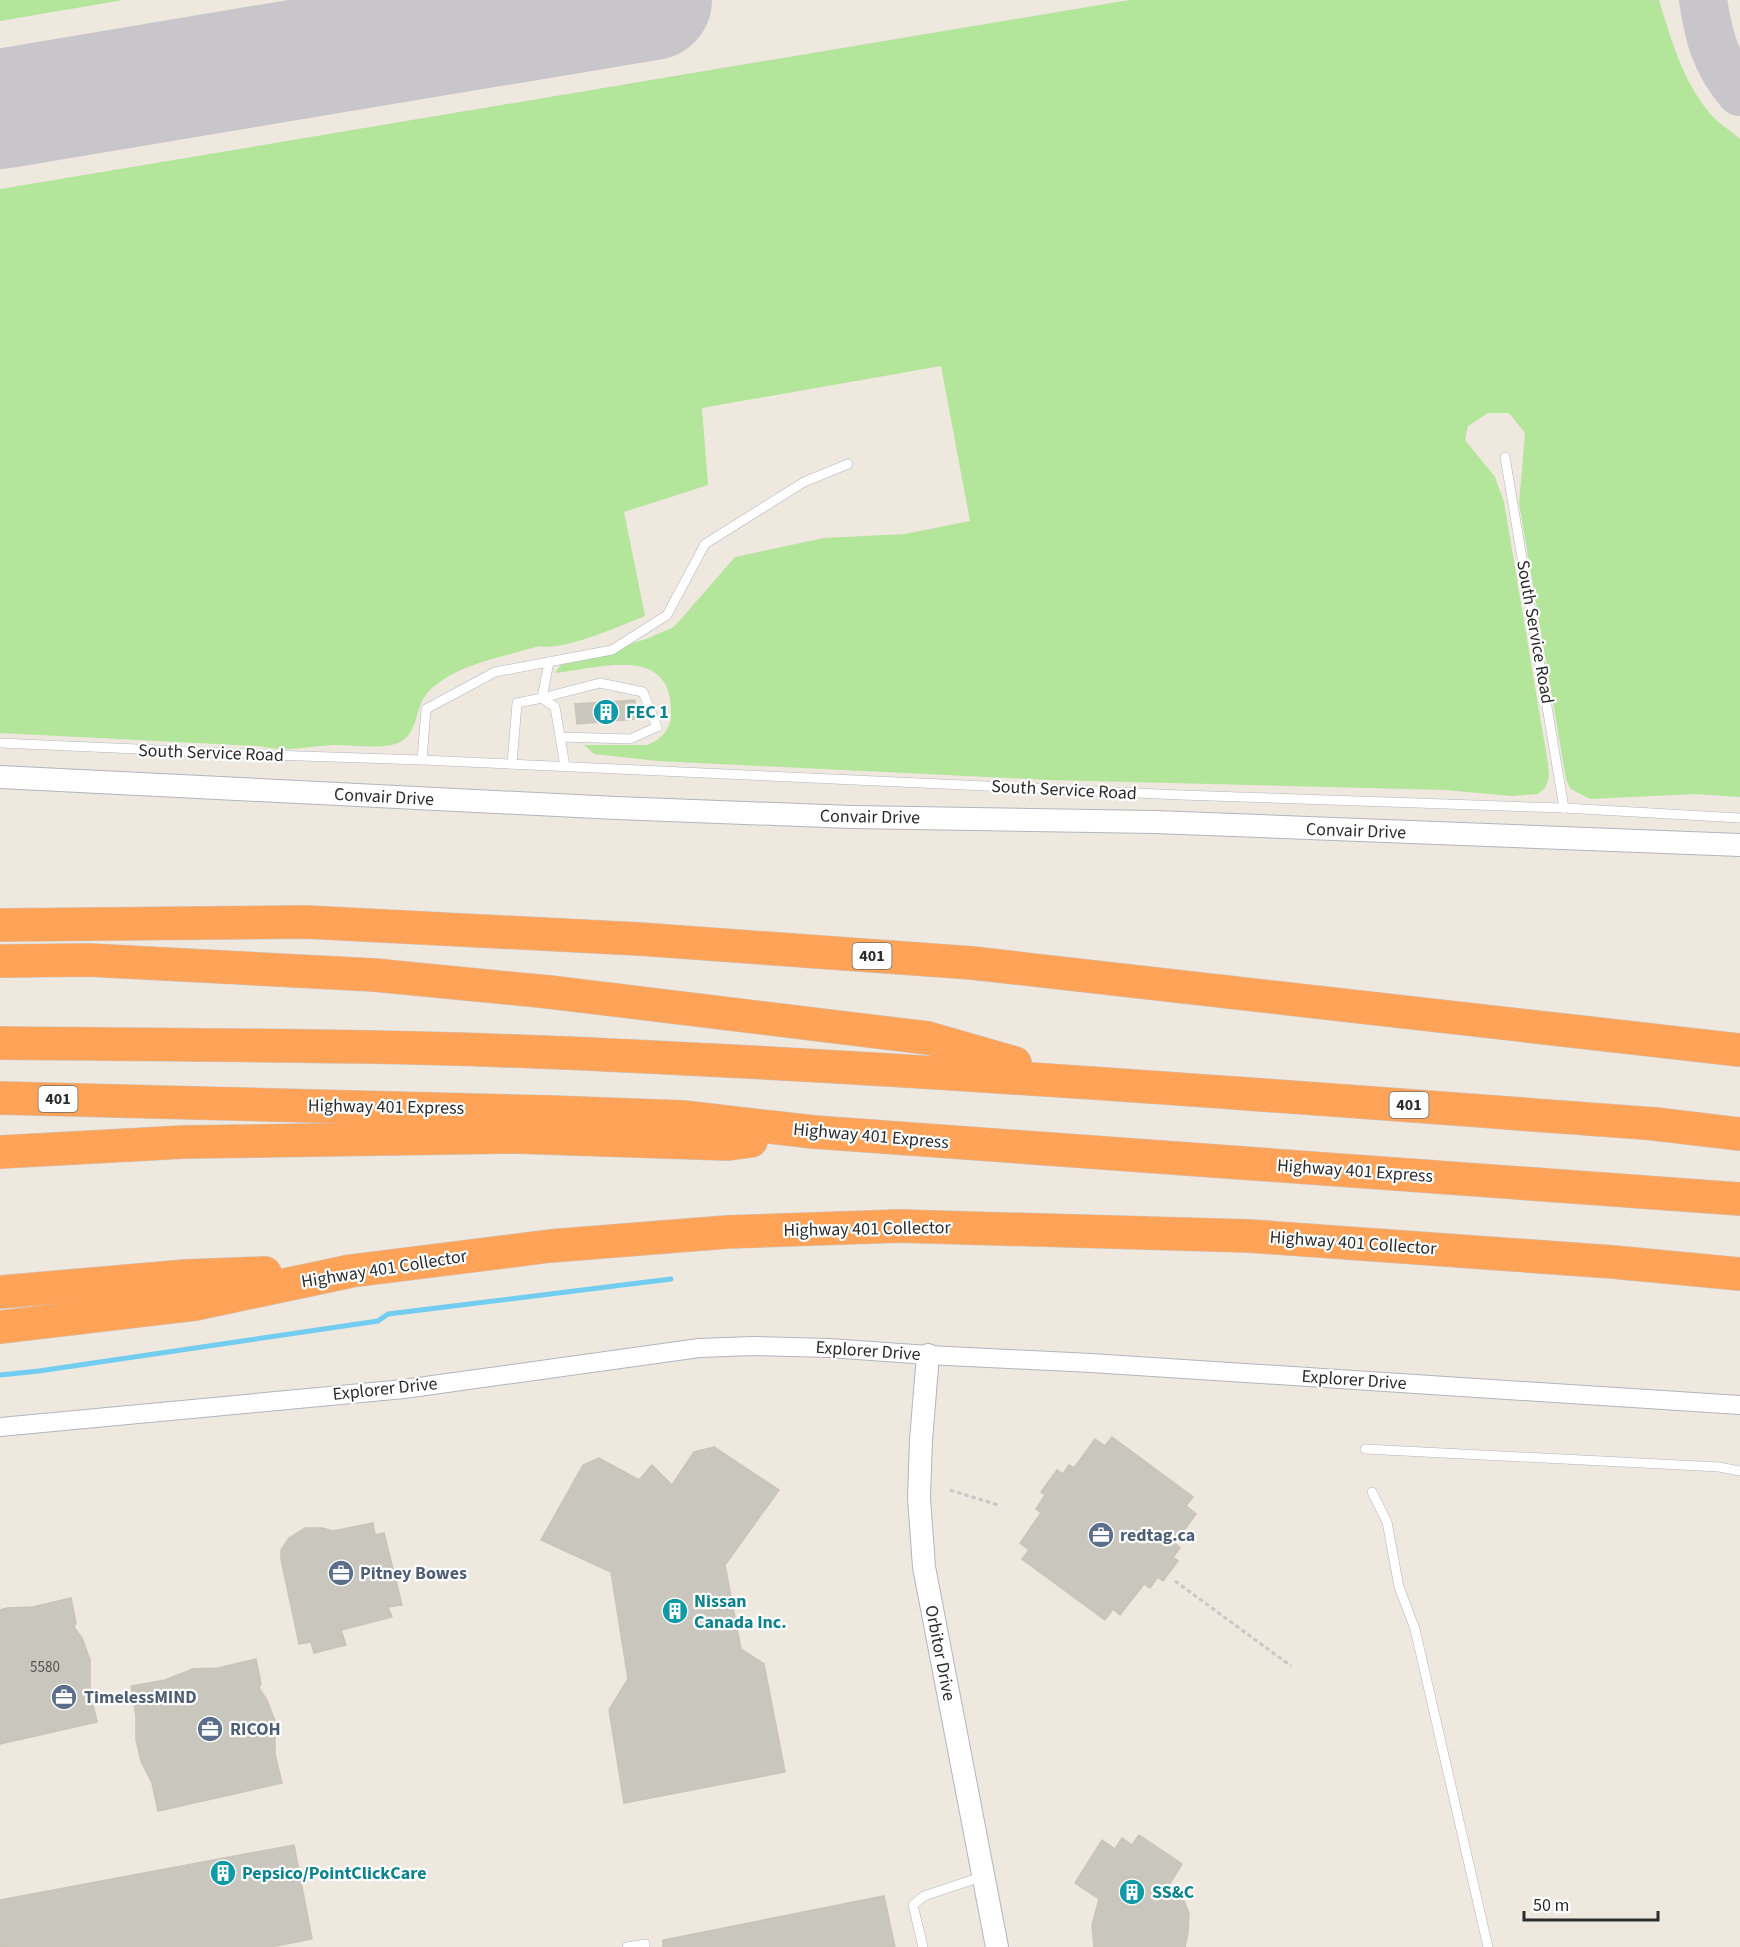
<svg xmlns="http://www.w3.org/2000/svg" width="1740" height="1947" viewBox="0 0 1740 1947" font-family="'Source Sans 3',sans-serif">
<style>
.green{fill:#b3e59b}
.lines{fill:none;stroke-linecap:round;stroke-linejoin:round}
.stream{stroke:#72cdf0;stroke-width:5}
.taxiway{stroke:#c8c6cb;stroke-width:48}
.runway{stroke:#c8c6cb;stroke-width:120}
.building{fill:#c9c6bd;stroke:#cac4b8;stroke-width:1.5}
.service-casing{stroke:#b2b5c0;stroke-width:10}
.minor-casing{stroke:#b2b5c0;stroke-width:20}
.tertiary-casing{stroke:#b2b5c0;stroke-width:24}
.motorway-casing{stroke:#c8c8c8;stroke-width:34}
.path{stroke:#c8c8c8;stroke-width:3;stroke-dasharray:4.5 3;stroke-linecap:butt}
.service{stroke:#fff;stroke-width:9}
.minor{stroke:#fff;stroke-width:18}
.tertiary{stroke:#fff;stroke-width:22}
.motorway{stroke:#ffa359;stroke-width:33}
.labels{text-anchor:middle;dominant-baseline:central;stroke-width:4.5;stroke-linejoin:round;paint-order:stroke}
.number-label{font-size:15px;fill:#535250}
.shield{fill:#fff;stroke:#6b6b6b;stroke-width:1.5}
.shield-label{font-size:16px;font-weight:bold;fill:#2c2c2c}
.street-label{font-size:18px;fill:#2c2c2c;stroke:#fff}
.culture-label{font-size:18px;font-weight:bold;fill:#0d838f;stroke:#fff;text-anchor:start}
.service-label{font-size:18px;font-weight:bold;fill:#4e5e75;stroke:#fff;text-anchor:start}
</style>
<rect width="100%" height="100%" fill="#eee8df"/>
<!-- green -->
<g class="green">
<polygon points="0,0 123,0 0,21"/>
<path d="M1129 0H1659C1671 39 1682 79 1708 111 1716 122 1730 130 1740 139V797L1694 794 1590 799 1571 789 1567 782 1565 773 1519 503 1525 433 1509 413H1488L1468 426 1465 440 1495 477 1504 502 1548 764 1549 778 1545 788 1538 794 1512 796 1445 790 1050 780 658 761 594 754 584 745H647C661 740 671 729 671 714 673 643 600 668 555 673L561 665 646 639 674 627 735 557 824 538 905 534 970 521 941 366 702 408 708 485 624 512 645 616C622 625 562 652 539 646 504 657 456 664 429 691 414 706 419 733 400 742 385 750 353 745 336 745 319 745 302 749 285 749 276 750 266 747 258 746L0 733V189Z"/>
</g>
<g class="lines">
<!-- stream -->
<polyline class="stream" points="0,1375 39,1371 378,1321 388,1314 671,1279"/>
<!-- taxiway -->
<path class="taxiway" d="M1703 0C1709 38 1715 62 1740 92"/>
<!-- runway -->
<polyline class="runway" points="0,109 652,0"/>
</g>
<!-- building -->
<g class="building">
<polygon points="635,700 636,719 577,724 575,704"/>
<polygon points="1112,1437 1193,1497 1186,1506 1196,1514 1175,1543 1180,1548 1173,1557 1178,1561 1163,1581 1158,1577 1150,1588 1144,1584 1120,1615 1113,1609 1105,1620 1022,1559 1029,1550 1020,1543 1041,1513 1036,1509 1045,1495 1041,1492 1057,1470 1063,1474 1069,1465 1074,1468 1095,1439 1105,1446"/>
<polygon points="714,1447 779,1490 725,1565 741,1649 764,1664 785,1772 624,1803 609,1710 628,1679 611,1572 541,1540 583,1465 599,1458 639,1480 652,1465 672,1485 694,1452"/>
<polygon points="373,1523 375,1535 384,1533 402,1605 388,1607 392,1617 341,1630 346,1645 314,1653 311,1642 299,1644 281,1559 281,1550 289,1538 305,1528 322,1528 333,1531"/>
<polygon points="71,1598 76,1623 74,1627 82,1638 90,1660 90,1693 97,1722 0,1744 0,1610 7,1608 33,1607"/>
<polygon points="256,1659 261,1684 259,1688 267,1700 275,1721 275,1754 282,1783 158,1811 152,1783 141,1761 136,1740 136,1716 131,1686 165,1680 193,1669 218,1668"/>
<polygon points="1139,1835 1182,1864 1169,1885 1183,1899 1189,1913 1188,1933 1185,1947 1094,1947 1092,1925 1099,1899 1075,1883 1102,1840 1115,1849 1122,1838 1132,1845"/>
<polygon points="294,1845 312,1939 271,1947 0,1947 0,1900"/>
<polygon points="884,1896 895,1947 663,1947 663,1940"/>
</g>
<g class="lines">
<!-- service casing -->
<g class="service-casing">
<g id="service">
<polyline points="1505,457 1564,808"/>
<polyline points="560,737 630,739 657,727 643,692 600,683 542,698 555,707 565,766"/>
<polyline points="0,743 271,755 422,760 1181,795 1564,808 1740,818"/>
<polyline points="422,760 426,709 495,672 612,650 667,615 705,544 804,482 848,464"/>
<polyline points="512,764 517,703 542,698 549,662"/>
<polyline points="1365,1449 1719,1467 1740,1471"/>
<polyline points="1372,1492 1387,1522 1399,1587 1415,1629 1488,1947"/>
<polyline points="627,1947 645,1944 645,1947"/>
<polyline points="923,1947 913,1905 924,1896 984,1876"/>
</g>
</g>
<!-- minor casing -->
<g class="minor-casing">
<polyline id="minor" points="0,1427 404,1389 699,1348 753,1346 829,1348 928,1355 1091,1363 1740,1405"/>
</g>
<!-- tertiary casing -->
<g class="tertiary-casing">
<g id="tertiary">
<polyline points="0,777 616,808 851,817 1155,822 1740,845"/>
<polyline points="928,1355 921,1440 919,1498 924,1567 997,1947"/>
</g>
</g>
<!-- motorway casing -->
<g class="motorway-casing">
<g id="motorway">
<polyline points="0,925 306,922 639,939 972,963 1740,1050"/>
<polyline points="0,961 89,960 374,975 549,992 928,1038 1015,1063"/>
<path d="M0 1043C203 1045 406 1045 608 1055 958 1071 1306 1098 1655 1124L1740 1134"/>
<polyline points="0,1098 551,1112 683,1117 814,1132 1740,1199"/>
<polyline points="0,1152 184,1142 516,1137 728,1144 751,1141"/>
<polyline points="0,1292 186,1276 265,1273"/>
<polyline points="0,1327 195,1304 351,1271 550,1246 727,1232 899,1226 1249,1236 1613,1262 1740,1274"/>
</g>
</g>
<!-- path -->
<g class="path">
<polyline points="950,1490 998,1505"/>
<polyline points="1175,1581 1291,1666"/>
</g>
<!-- service -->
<use href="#service" class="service"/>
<!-- minor -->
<use href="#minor" class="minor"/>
<!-- tertiary -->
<use href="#tertiary" class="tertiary"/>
<!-- motorway -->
<use href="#motorway" class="motorway"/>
</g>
<!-- icons -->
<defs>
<g id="building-disc" transform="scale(1.35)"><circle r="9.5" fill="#0f9aa8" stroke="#fff"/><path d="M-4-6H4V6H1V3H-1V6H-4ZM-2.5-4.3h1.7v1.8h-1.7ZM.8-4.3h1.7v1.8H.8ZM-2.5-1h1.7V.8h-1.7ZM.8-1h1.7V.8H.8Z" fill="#fff"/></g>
<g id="office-disc" transform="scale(1.35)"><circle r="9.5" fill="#5c6f8a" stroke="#fff"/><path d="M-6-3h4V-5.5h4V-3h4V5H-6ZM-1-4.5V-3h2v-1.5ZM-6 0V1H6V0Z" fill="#fff"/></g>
</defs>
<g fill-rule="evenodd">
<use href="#building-disc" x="606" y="712"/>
<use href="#office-disc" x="1101" y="1535"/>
<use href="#office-disc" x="341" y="1573"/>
<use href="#building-disc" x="675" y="1611"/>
<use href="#office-disc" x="64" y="1697"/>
<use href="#office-disc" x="210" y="1729"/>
<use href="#building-disc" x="223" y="1873"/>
<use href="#building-disc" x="1132" y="1892"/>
</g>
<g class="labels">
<!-- number labels -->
<g class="number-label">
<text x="45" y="1667">5580</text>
</g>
<!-- shield labels -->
<g class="shield">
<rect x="852.5" y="943" width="39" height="26" rx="4.5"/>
<rect x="38.5" y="1086" width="39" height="26" rx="4.5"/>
<rect x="1389.5" y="1092" width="39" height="26" rx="4.5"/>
</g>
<g class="shield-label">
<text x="872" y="956">401</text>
<text x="58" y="1099">401</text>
<text x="1409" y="1105">401</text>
</g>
<!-- street labels -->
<g class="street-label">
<text transform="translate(1535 632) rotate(80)">South Service Road</text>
<text transform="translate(211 753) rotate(2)">South Service Road</text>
<text transform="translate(1064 790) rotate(3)">South Service Road</text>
<text transform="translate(384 797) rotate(3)">Convair Drive</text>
<text transform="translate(870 817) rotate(1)">Convair Drive</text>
<text transform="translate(1356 831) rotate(2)">Convair Drive</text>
<text transform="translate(386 1107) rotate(1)">Highway 401 Express</text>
<text transform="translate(871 1136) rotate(5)">Highway 401 Express</text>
<text transform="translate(1355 1171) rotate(4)">Highway 401 Express</text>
<text transform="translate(867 1229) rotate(-1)">Highway 401 Collector</text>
<text transform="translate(1353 1243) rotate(4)">Highway 401 Collector</text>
<text transform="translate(384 1269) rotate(-9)">Highway 401 Collector</text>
<text transform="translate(868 1351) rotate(4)">Explorer Drive</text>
<text transform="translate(1354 1380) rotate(4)">Explorer Drive</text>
<text transform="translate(385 1389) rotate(-6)">Explorer Drive</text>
<text transform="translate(940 1653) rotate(79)">Orbitor Drive</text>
</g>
<!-- culture labels -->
<g class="culture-label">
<text x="626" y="712">FEC 1</text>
<text x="694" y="1601">Nissan<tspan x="694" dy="21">Canada Inc.</tspan></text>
<text x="242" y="1873">Pepsico/PointClickCare</text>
<text x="1152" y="1892">SS&amp;C</text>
</g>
<!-- service labels -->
<g class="service-label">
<text x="1120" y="1535">redtag.ca</text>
<text x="360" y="1573">Pitney Bowes</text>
<text x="84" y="1697">TimelessMIND</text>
<text x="230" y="1729">RICOH</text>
</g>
</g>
<!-- scale -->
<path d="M1524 1911v9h134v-9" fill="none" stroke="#2c2c2c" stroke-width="3"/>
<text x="1533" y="1911" font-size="18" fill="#2c2c2c" stroke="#ffffff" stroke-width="4.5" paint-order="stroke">50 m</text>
</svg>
